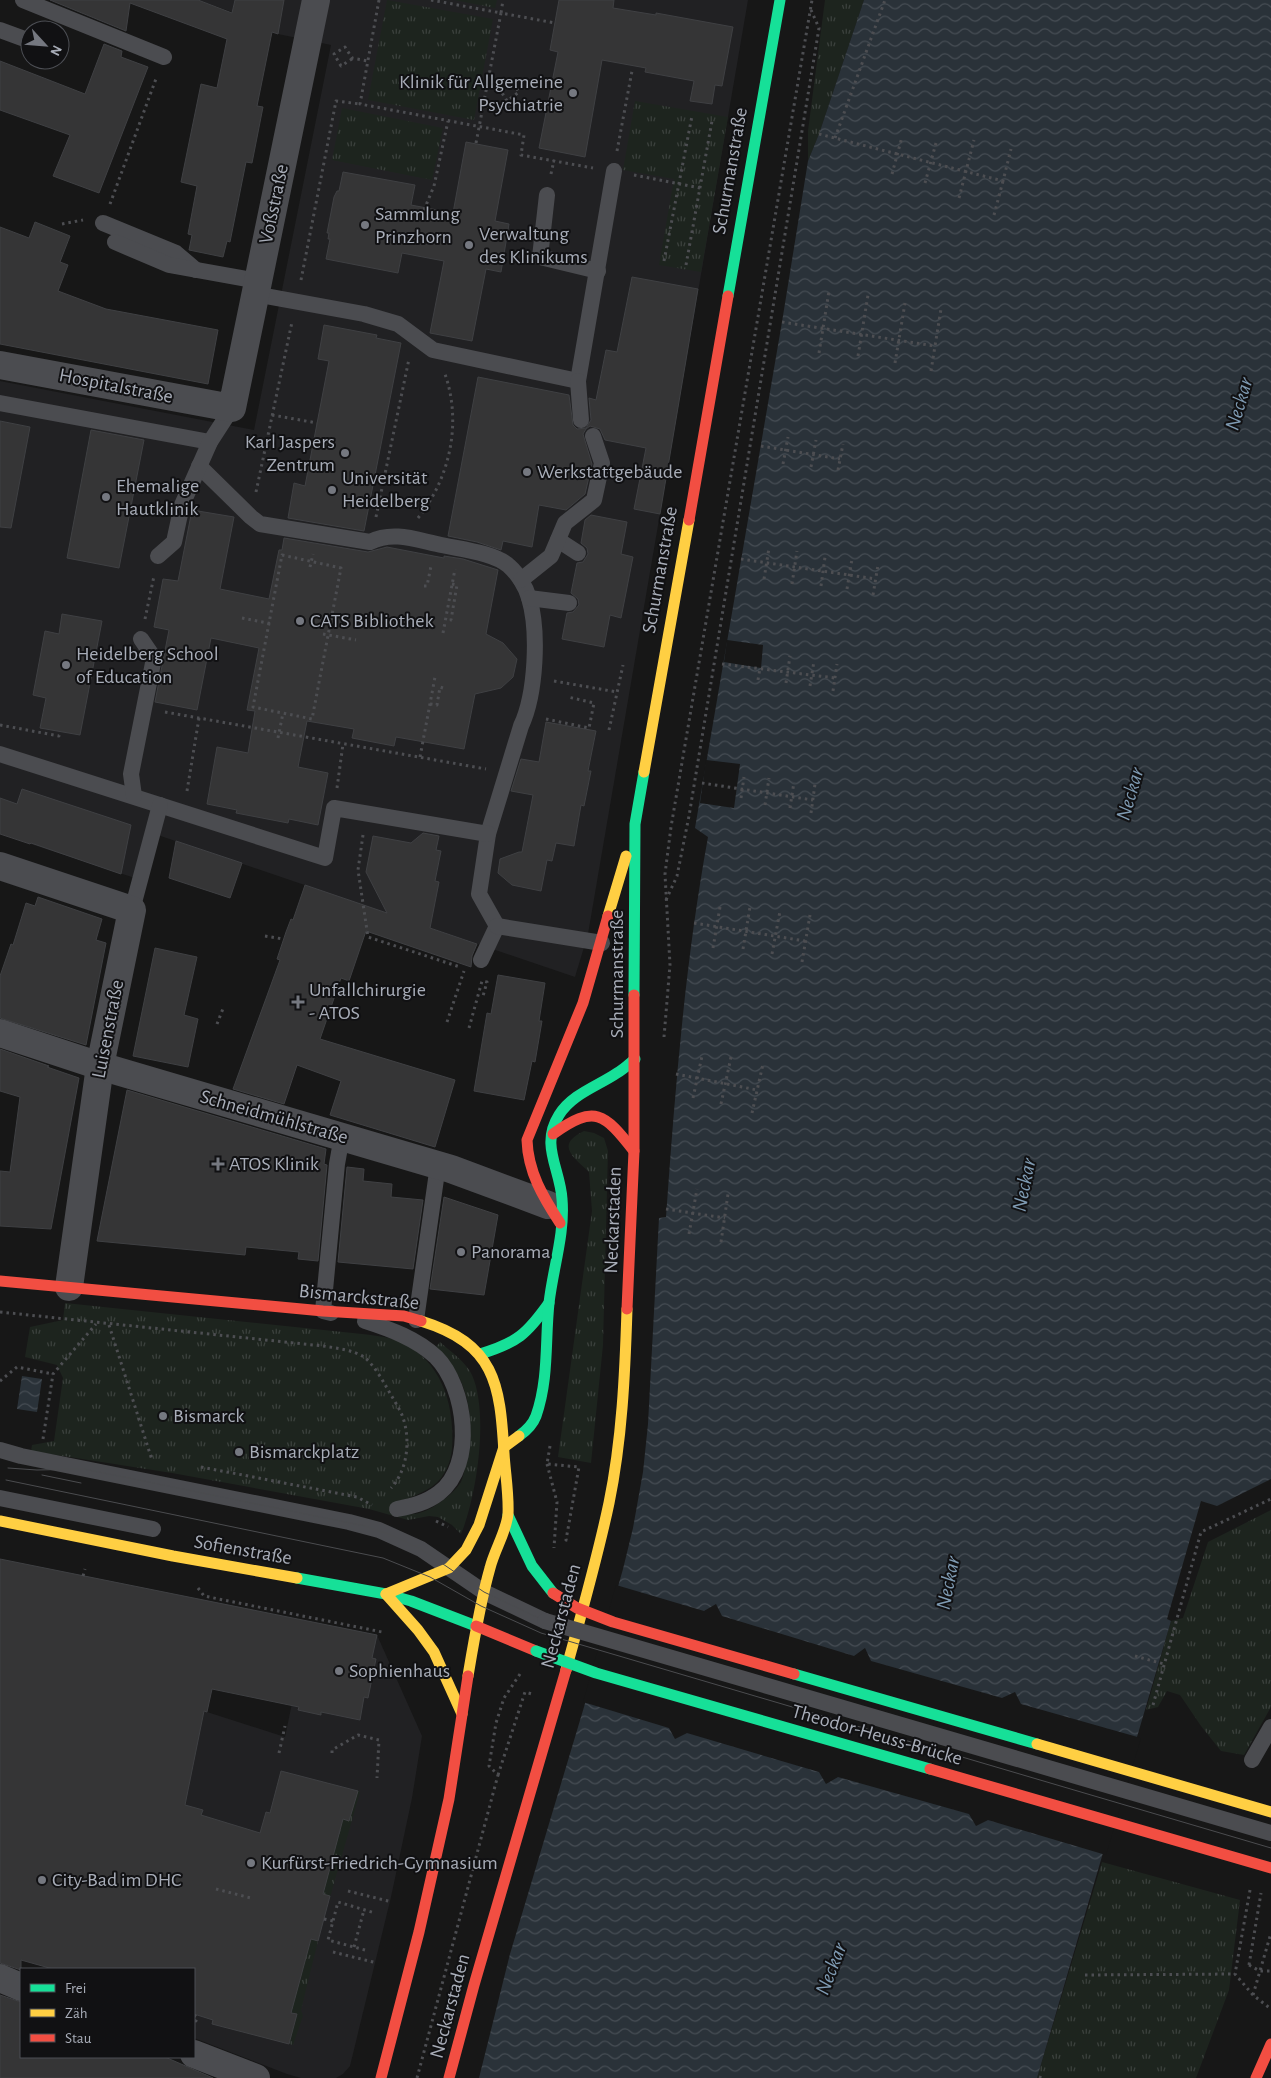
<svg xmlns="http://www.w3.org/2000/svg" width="1271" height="2078" viewBox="0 0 1271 2078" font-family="'Alegreya Sans',sans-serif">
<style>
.built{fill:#212123}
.grass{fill:url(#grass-tufts)}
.water{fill:url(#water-waves)}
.pier{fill:#171717}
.building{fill:#353536;stroke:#3f4043}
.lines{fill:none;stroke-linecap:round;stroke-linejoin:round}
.path{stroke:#4d4e52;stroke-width:3;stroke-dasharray:2.5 4;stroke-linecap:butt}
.lane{stroke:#4b4c50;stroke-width:16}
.street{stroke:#4b4c50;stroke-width:28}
.fast{stroke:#16e098;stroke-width:11}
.slow{stroke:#ffcf43;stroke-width:11}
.jam{stroke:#f24e42;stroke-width:11}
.tram{stroke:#4b4c4f;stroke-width:1}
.path-bridge{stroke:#4d4e52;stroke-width:3;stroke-dasharray:2.5 4;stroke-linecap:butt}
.lane-bridge{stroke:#4b4c50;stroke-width:16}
.fast-bridge{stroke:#16e098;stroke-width:11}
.slow-bridge{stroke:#ffcf43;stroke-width:11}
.jam-bridge{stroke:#f24e42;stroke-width:11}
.poi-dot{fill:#757880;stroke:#111113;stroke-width:2}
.labels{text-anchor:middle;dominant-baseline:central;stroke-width:4;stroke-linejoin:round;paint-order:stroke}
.poi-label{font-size:20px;fill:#a8adb8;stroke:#111113;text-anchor:start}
.street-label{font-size:20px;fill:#a8adb8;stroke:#111113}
.water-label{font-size:21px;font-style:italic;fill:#7f9bb3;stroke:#111113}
</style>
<defs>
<pattern id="grass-tufts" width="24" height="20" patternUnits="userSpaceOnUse" patternTransform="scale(1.25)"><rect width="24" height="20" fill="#1d241e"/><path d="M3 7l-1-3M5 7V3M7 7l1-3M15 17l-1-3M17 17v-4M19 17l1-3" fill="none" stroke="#3b413d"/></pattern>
<pattern id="water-waves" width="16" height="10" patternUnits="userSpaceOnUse" patternTransform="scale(1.25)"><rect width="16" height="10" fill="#2a3239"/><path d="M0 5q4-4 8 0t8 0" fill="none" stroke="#464d54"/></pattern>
</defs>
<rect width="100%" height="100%" fill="#171717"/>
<!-- built -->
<g class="built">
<polygon points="198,0 748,0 588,934 575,977 146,831 138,879 0,834 0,381 254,430 331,45 278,34 232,12"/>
<polygon points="309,1621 377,1635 422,1736 412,1798 391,1897 350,2066 343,2074 336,2078 301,2078 287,2074 194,2038 194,1969 70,1969 119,1810 204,1711 285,1737"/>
</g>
<!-- grass -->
<g class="grass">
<polygon points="387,0 493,19 474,120 368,100"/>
<polygon points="454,0 497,0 495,8"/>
<polygon points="825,0 864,0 819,134 808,161 808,131"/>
<polygon points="635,101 728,117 701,272 659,265 674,179 623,170"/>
<polygon points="342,108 443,128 432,180 332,160"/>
<path d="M584 1131 594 1133 604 1138 608 1151 603 1345 591 1463 558 1457 592 1211 589 1172C573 1157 555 1145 584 1131Z"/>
<path d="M65 1303 362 1334C371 1335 380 1336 389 1338 430 1349 450 1387 452 1427 453 1446 453 1462 441 1478 431 1491 412 1496 398 1503L400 1513C415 1517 428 1511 439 1503 448 1497 455 1491 461 1482 464 1475 465 1467 467 1459 472 1432 472 1403 459 1377 453 1366 444 1357 435 1348L440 1342C450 1351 466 1362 472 1375 489 1413 477 1496 461 1534L452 1525 438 1517 429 1516 408 1520 369 1509 172 1473 31 1451 32 1445 54 1441 63 1378 57 1365 25 1357 30 1327 63 1320Z"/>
<polygon points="1271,1510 1271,1707 1244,1755 1221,1751 1201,1726 1180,1695 1167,1691 1158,1707 1146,1710 1171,1621 1183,1618 1208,1542"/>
<polygon points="358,1791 360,1792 331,1894 330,1896 323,1894 343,1819 349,1821"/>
<polygon points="1102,1862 1240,1900 1229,1990 1196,2078 1037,2078"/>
<polygon points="311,1939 318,1941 301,2010 303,2016 293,2045 289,2044 297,2014 291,2013"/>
</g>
<!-- water -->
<g class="water">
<path d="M864 0H1271V1479L1217 1506 1201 1501 1167 1619 1171 1621 1037 2078H479L510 1954 584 1707 623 1569 633 1528 643 1472 648 1424 659 1218 666 1217C675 1090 685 963 708 837L695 828 782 322 808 161 819 134Z"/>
<polygon points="22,1376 42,1379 37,1412 17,1409"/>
</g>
<!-- pier -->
<g class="pier">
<polygon points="727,640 763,645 761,668 724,662"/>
<polygon points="706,760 740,764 734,808 700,803"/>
<polygon points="616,1585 704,1611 716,1604 722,1616 854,1656 865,1648 871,1661 1002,1698 1015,1692 1021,1704 1141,1738 1106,1855 988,1820 976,1826 969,1814 838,1777 826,1784 819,1772 687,1733 675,1739 669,1728 583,1702"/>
</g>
<!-- building -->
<g class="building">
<polygon points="50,0 198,0 232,13 235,0 284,0 278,34 272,32 257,106 263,107 252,163 246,162 230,242 227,241 223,257 189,250 192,235 188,234 197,186 181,182 201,84 217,88 227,39 130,3 126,31"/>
<polygon points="559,0 614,0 613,8 656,15 656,13 733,27 722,86 715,85 712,104 690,101 694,81 645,72 646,68 602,60 585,157 539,148 558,52 550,50"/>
<polygon points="104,44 122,51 121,57 148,67 99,193 53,176 70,135 0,110 0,61 85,94"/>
<polygon points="466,142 508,150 495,221 509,224 501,272 486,269 472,341 430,333 444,261 402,253 398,273 326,259 330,239 328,239 329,233 327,233 334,197 337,191 339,191 343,172 415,185 411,205 453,213"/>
<polygon points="35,222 70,236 60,262 68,265 58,291 106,309 218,330 208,384 0,344 0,227 29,238"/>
<polygon points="632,277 698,289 660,514 634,509 646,448 605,440 600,429 590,426 586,429 583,434 592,464 585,494 566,510 539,505 532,547 503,541 501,550 477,542 448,536 478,377 569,395 573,425 577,429 586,428 591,420 589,398 596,400 606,350 617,352"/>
<polygon points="324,325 377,335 376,338 401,343 364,531 288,518 294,483 305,486 329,361 318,359"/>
<polygon points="0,421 30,427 11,528 0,527"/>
<polygon points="91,430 144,440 119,568 67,558"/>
<polygon points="192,510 234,517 220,589 269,599 279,550 282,550 284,538 368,552 387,547 444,558 444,556 463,559 498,570 486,634 503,643 517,659 513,677 501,688 475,694 464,749 396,737 394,746 352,738 354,729 307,721 298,767 328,773 318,825 289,819 288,823 236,813 237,810 207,804 217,747 248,753 255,711 247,710 259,648 211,638 197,710 155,702 169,630 154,627 163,579 178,581"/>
<polygon points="591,515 627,522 621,554 633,557 621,618 610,615 604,647 562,639 567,613 573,612 579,605 578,599 571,593 577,563 583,562 588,554 587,548 581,543 585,520"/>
<polygon points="62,614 102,621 80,735 40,728 46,698 33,695 45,631 59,634"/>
<polygon points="546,722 596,731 588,771 591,771 584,806 581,805 574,846 556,843 552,861 547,860 541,891 512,885 498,873 500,859 519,852 522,852 533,795 511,791 521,759 539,762"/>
<polygon points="22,789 131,825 121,874 31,843 30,844 0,834 0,798 17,804"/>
<polygon points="423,833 439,836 436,850 441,851 435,881 439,882 430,928 477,944 472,956 471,967 366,931 349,981 341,978 320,1039 455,1080 435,1147 330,1115 341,1081 297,1065 284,1104 233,1089 280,960 277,959 286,932 291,919 293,920 305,885 387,913 366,872 373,836 411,843"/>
<polygon points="176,841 242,863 230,898 169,878"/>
<polygon points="38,897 102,919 96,940 106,943 86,1045 0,1018 0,976 11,944 13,945 26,903 35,906"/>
<polygon points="155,948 197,957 184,1015 198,1019 188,1067 133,1056"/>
<polygon points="498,975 545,983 539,1021 542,1021 535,1062 532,1061 524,1100 474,1091 487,1013 491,1014"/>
<polygon points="0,1049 49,1066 47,1067 79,1078 51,1229 0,1226 0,1171 10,1172 20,1097 0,1091"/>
<polygon points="127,1090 326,1149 324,1164 327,1165 318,1261 298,1259 299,1252 246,1247 245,1255 97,1241"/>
<polygon points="347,1167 364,1169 363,1181 392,1184 391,1197 423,1200 413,1269 338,1262"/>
<polygon points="444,1197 498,1215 484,1295 430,1289"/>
<polygon points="0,1559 377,1635 372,1658 376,1659 368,1698 364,1697 360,1720 321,1712 321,1715 298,1710 299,1707 212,1689 207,1712 204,1711 185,1805 203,1810 201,1815 260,1833 266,1812 270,1813 281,1771 358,1791 349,1821 343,1819 323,1894 330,1896 318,1941 311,1939 291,2013 297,2014 289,2044 212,2024 213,2020 194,2014 194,1969 53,1969 21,1960 21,1970 0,1963"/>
<polygon points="0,1995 21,2002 21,2057 165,2057 213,2078 0,2078"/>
</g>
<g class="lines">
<!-- path -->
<g class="path">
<polyline points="379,0 360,104 524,135 521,155 593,168"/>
<polyline points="431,0 501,13 503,0"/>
<polyline points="352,59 341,66 334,54 345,47 352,58 368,61"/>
<polyline points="486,85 499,88 507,101 519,92 511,79 500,86"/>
<polyline points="819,134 1003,181 1011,149"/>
<polyline points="835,138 885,0"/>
<polyline points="476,143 501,13 555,23"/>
<polyline points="617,151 632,71"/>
<polyline points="551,174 554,160"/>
<polyline points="892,174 902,137"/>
<polyline points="634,175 700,188"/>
<polyline points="925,183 936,143"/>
<polyline points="959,198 974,140"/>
<polyline points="110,204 157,76"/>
<polyline points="424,210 434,186 448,121"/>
<polyline points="994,215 1003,181"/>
<polyline points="62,224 83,220"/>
<polyline points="664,261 692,116"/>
<polyline points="686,265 712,121"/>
<polyline points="301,280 336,101 360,104"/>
<polyline points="782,322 935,346 941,309"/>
<polyline points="819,353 829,291"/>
<polyline points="858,356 868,295"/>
<polyline points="895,363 905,303"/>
<polyline points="931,371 935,346"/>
<polyline points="272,415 317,423"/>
<polyline points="761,446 840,459"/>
<polyline points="783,464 788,437"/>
<polyline points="811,467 816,440"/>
<polyline points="838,470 843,444"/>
<polyline points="256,492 292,322"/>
<polyline points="376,517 409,359"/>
<path d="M418 518C450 478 462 423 445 374"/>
<polygon points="282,555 341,568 312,719 253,707"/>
<polyline points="741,559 876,579"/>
<polyline points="310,567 313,554"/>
<polyline points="764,579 769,548"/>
<polyline points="452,584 457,585 451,620 455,621"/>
<polyline points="792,584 797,551"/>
<polyline points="424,586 427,586 431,566"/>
<polyline points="821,586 825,557"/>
<polyline points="847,589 852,559"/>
<polyline points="873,595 878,565"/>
<polyline points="242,618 273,624"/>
<polyline points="145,619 154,576"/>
<polyline points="443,633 455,569"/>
<polyline points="323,634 356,640"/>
<polyline points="722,664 835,678"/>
<polyline points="758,680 760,668"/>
<polyline points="554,681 617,692"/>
<polyline points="786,683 790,656"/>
<polyline points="810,686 814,661"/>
<polyline points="833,691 837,664"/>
<polyline points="430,704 437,705 440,687 443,688"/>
<polyline points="165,712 486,769"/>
<polyline points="546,719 589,728 594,703 568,697"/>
<polyline points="0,725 59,736 60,732"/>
<polyline points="609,730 623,665"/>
<polyline points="278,738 283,713"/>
<polyline points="420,757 435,677"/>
<polyline points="702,783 813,800"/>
<polyline points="337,788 343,744"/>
<polyline points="187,791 199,718"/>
<polyline points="741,798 744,777"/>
<polyline points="765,805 769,778"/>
<polyline points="790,808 794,782"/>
<polyline points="811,813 815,784"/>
<polyline points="363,835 358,870 368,937 460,967"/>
<polyline points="666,900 677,876 689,816 819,28 811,10"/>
<polyline points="694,923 805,941"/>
<polyline points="265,936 283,939"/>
<polyline points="713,948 720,907"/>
<polyline points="743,949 750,907"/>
<polyline points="772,954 780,911"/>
<polyline points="802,962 810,915"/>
<polyline points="447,1022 464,971"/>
<polyline points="217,1024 224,1006"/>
<polyline points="469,1028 482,981 487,982 483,996"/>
<polyline points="664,1037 670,965 665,874 671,827 812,0"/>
<polyline points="676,1074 757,1090"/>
<polyline points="693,1098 702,1056"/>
<polyline points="721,1104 731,1057"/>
<polyline points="752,1113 763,1064"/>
<polyline points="666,1209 725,1218"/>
<polyline points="689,1234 697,1189"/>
<polyline points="721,1242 728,1194"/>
<path d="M0 1312 323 1346C336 1348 353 1350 364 1357 374 1365 381 1378 387 1388 392 1397 398 1406 402 1415 411 1438 408 1470 391 1488"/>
<polyline points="109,1325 152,1460"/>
<polyline points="0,1381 17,1367 53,1374"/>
<polyline points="43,1439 53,1374 96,1324"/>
<polyline points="550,1446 547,1464 579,1467 566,1540 571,1541"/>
<polyline points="547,1464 557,1502 554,1548"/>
<polyline points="201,1467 357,1497 372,1505"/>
<polyline points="436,1521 448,1527"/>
<polyline points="83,1576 85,1569"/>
<polyline points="198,1588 204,1596 382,1632"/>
<polyline points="1135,1656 1164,1664"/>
<polyline points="1153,1705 1201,1532 1271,1499"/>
<polyline points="279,1753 285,1726"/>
<polyline points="332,1753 332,1750 358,1735 379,1740 377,1778"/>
<polyline points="498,1775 525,1692 532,1694"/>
<polyline points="216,1889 251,1898"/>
<polyline points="1250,1890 1235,1974 1253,1995 1271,2009"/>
<polyline points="348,1891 392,1902"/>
<polyline points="324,1919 333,1921"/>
<polyline points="354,1947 364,1910"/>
<polyline points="365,1950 328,1940 338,1902 375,1913"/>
<polyline points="333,1952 377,1963"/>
<polyline points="1249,1965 1261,1893"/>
<polyline points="1085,1975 1235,1974"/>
<polyline points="1253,1995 1271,1933"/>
<polyline points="194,2015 197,2017 196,2021 194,2020"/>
<polyline points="1039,2077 1043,2078"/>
<polyline points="417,2078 498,1775 489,1766 496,1723 504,1698 520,1674"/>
</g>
<!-- lane -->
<g class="lane">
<polyline points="23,0 164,57"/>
<polyline points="0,30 30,41"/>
<polyline points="547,195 540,257 598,271"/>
<polyline points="103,223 176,253 196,270"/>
<polyline points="115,242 169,265 258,281"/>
<polyline points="255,294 364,314 398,324 433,350 578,381 614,171"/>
<polyline points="578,381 581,420"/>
<polyline points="0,403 210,442"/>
<path d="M199 466 251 517 260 524 370 542C392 531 414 539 437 544 457 549 494 552 509 566 518 574 526 587 529 598 539 631 536 694 521 726L488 834 479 894 497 926 481 960"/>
<polyline points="558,540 578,553"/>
<polyline points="158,556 174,542 182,505 210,442 232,408"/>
<polyline points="521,580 551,556 565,523 594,500 602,463 593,436"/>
<polyline points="529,598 569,603"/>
<polyline points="0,754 325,858 334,808 488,834"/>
<polyline points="134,796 131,774 154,658 141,639"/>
<polyline points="132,910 160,805"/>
<polyline points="497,926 602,943"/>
<polyline points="331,1313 323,1311 337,1164 342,1136"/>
<polyline points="416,1320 438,1165"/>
<path d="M365 1321C390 1329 417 1339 436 1357 466 1387 476 1465 439 1493 426 1503 412 1506 397 1509"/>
<polyline points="0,1450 21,1456 349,1522 379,1530 421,1549 484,1592 545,1621"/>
<polyline points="0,1498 153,1529"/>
<polyline points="1252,1760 1271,1727"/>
</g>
<!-- street -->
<g class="street">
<polyline points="0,365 232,408 316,0"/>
<polyline points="0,866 132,910 100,1066 69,1287"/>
<polyline points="0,1033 100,1066 451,1169 548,1205"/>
<polyline points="0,1978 21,1987"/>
<polyline points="194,2054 256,2078"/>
</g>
<!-- fast -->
<g class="fast">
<polyline points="728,296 780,0"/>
<polyline points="634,995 635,824 644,772"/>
<path d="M480 1354C517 1343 527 1334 549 1303"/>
<path d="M519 1436C526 1431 533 1424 536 1416 549 1379 545 1341 549 1303 553 1268 565 1234 562 1199 560 1168 540 1145 559 1115 572 1094 598 1086 617 1073 624 1069 629 1064 635 1059"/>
<polyline points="508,1515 532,1566 553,1593"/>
<polyline points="297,1578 386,1594 411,1601 476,1626"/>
</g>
<!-- slow -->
<g class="slow">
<polyline points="644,772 689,520"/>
<polyline points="608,916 626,856"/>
<path d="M421 1321C495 1344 500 1383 504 1453 505 1472 509 1494 508 1514 507 1530 494 1551 490 1568 480 1603 474 1640 468 1676"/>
<polyline points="0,1521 173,1556 297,1578"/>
<polyline points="386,1594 449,1568 466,1550 479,1525 504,1447 519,1436"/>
<polyline points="386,1594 418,1630 434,1652 462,1714"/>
<path d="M566 1670C581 1615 597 1560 609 1503 622 1440 625 1374 627 1309"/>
</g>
<!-- jam -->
<g class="jam">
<polyline points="689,520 728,296"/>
<path d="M553 1134C595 1104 604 1113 634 1151"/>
<path d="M560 1223C543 1197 528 1172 527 1140L583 1003 608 916"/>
<polyline points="0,1281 323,1311 404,1316 421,1321"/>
<polyline points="627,1309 634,1151 634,995"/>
<polyline points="476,1626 536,1651"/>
<polyline points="381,2078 419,1932 449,1799 468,1676"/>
<polyline points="449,2078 474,1985 566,1670"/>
<polyline points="1256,2078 1271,2044"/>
</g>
<!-- tram -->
<g class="tram">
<polyline points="8,1468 37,1470 84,1469 365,1526 391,1535 421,1549 484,1592 545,1621 1271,1833"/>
<polyline points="42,1475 81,1483"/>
<polyline points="6,1480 383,1558 430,1577 481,1606 541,1633 1271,1848"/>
</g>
<!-- path-bridge -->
<polyline class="path-bridge" points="1249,1965 1260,1971 1271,1971"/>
<!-- lane-bridge -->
<polyline class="lane-bridge" points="545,1621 1271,1833"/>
<!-- fast-bridge -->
<g class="fast-bridge">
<polyline points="536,1651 596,1673 930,1769"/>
<polyline points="794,1674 1037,1744"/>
</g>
<!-- slow-bridge -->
<polyline class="slow-bridge" points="1037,1744 1271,1812"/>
<!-- jam-bridge -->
<g class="jam-bridge">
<polyline points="553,1593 577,1608 613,1622 794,1674"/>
<polyline points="930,1769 1271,1868"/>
</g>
</g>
<!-- markers -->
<g class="poi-dot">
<circle cx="573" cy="93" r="5"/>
<circle cx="365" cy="225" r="5"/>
<circle cx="469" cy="245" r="5"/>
<circle cx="345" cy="453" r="5"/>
<circle cx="527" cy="472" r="5"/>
<circle cx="332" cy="490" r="5"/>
<circle cx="106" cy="497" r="5"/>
<circle cx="300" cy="621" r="5"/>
<circle cx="66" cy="665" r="5"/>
<path d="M295.5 994.5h5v5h5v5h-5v5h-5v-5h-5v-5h5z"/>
<path d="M215.5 1156.5h5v5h5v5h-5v5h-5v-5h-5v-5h5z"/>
<circle cx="461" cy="1252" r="5"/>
<circle cx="163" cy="1416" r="5"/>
<circle cx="239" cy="1452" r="5"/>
<circle cx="339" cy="1671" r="5"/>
<circle cx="251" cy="1863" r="5"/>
<circle cx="42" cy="1880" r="5"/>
</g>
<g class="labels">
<!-- poi labels -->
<g class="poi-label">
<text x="563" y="82" text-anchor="end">Klinik für Allgemeine<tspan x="563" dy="23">Psychiatrie</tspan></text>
<text x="375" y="214">Sammlung<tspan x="375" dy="23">Prinzhorn</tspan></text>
<text x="479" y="234">Verwaltung<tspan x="479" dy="23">des Klinikums</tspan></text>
<text x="335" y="442" text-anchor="end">Karl Jaspers<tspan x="335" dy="23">Zentrum</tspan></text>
<text x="537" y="472">Werkstattgebäude</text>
<text x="342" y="478">Universität<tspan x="342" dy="23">Heidelberg</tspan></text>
<text x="116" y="486">Ehemalige<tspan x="116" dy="23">Hautklinik</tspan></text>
<text x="310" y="621">CATS Bibliothek</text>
<text x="76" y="654">Heidelberg School<tspan x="76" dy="23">of Education</tspan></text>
<text x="309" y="990">Unfallchirurgie<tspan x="309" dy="23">- ATOS</tspan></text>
<text x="229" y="1164">ATOS Klinik</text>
<text x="471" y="1252">Panorama</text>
<text x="173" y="1416">Bismarck</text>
<text x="249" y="1452">Bismarckplatz</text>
<text x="349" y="1671">Sophienhaus</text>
<text x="261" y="1863">Kurfürst-Friedrich-Gymnasium</text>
<text x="52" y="1880">City-Bad im DHC</text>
</g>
<!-- street labels -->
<g class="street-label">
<text transform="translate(730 171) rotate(-80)">Schurmanstraße</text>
<text transform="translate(274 204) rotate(-78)">Voßstraße</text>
<text transform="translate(116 386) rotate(11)">Hospitalstraße</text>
<text transform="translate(660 570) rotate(-80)">Schurmanstraße</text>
<text transform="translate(617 974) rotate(-90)">Schurmanstraße</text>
<text transform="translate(108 1029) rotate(-79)">Luisenstraße</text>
<text transform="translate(274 1117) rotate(16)">Schneidmühlstraße</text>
<text transform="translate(613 1220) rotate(-88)">Neckarstaden</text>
<text transform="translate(359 1297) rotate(6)">Bismarckstraße</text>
<text transform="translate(243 1550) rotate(10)">Sofienstraße</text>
<text transform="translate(561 1616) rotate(-75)">Neckarstaden</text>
<text transform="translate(877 1735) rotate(16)">Theodor-Heuss-Brücke</text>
<text transform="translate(450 2006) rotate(-75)">Neckarstaden</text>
</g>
<!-- water labels -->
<g class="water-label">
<text transform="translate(1239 404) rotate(-74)">Neckar</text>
<text transform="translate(1130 794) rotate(-74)">Neckar</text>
<text transform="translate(1024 1185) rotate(-79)">Neckar</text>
<text transform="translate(948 1583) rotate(-79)">Neckar</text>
<text transform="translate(831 1969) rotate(-69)">Neckar</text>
</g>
</g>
<!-- legend -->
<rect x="20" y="1968" width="175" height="90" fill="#111113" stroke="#4d4f55"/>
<rect x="30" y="1984" width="25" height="8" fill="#16e098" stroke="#4d4f55"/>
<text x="65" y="1993" font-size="15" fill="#a8adb8">Frei</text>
<rect x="30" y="2009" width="25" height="8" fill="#ffcf43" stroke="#4d4f55"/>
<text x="65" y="2018" font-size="15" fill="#a8adb8">Zäh</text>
<rect x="30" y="2034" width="25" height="8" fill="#f24e42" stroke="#4d4f55"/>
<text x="65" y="2043" font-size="15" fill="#a8adb8">Stau</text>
<!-- north arrow -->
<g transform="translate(45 45) rotate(116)"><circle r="24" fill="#111113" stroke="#4d4f55"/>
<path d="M0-4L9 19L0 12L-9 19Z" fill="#757880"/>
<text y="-8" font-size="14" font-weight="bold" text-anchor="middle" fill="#a8adb8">N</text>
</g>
</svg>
